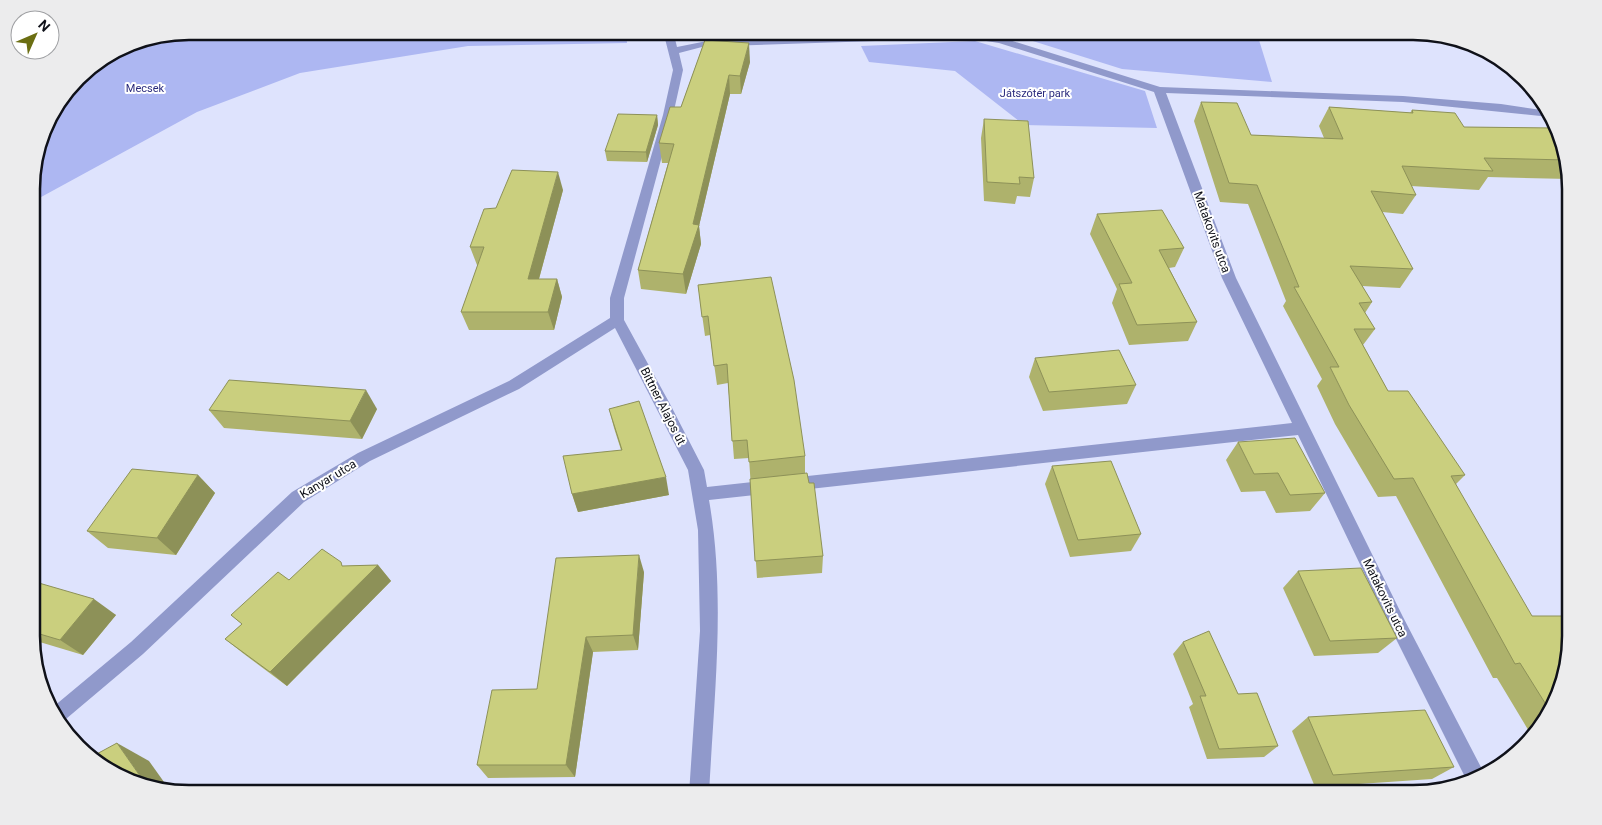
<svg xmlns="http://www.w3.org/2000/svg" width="1602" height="825" viewBox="0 0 1602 825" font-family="Roboto,sans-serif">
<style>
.green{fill:#adb7f2}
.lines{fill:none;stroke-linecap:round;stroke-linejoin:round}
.minor{fill:#9099cb;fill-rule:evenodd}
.wall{fill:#aeb26c}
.shaded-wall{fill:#8d9158}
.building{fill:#cacf7e;stroke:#8d9158}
.labels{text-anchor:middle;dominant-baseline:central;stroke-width:4;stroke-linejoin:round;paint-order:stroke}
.far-park-label{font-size:11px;fill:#2b2b7d;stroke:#fff}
.street-label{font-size:12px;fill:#0f1119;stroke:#fff}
.rim{fill:none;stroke:#0f1119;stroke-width:2.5}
</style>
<rect width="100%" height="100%" fill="#dee3fd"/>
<!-- green -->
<g class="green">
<polygon points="189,31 626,31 627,43 468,46 300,73 197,112 32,202 32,178 47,119 85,71 129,43"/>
<polygon points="1001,31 1413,31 1454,41 1259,40 1272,82 1122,69"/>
<polygon points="975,41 1145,91 1157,128 1024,125 955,71 869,62 861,46"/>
</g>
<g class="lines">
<!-- minor -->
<path class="minor" d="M663 31H673L677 47 712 40 721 31H732L722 41 967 32 1003 38 1160 87 1403 96 1501 104 1548 111 1550 117 1403 102 1166 93 1236 278 1403 617 1484 773 1466 779 1391 629 1298 435 709 500C726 596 714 696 709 794H689L700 631 698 530 688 470 615 328 519 389 370 461 304 502 143 654 60 724 53 707 131 642 292 492 358 453 509 381 610 318V298L663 115 673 70ZM967 38 999 43 1154 92 1222 278 1292 423 707 487 704 470 670 404 624 320V298L673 115 683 70 679 53 721 42 722 45 725 46Z"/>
</g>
<!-- wall -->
<g class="wall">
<polygon points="705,40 750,62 741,94 730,94 699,226 701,244 686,294 641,289 638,270 668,163 662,163 659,143 681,107"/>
<polygon points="1201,102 1251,135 1324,138 1319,126 1329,107 1410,113 1412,110 1464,127 1554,128 1569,169 1569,179 1488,177 1479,190 1411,186 1416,195 1403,214 1382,212 1413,269 1400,288 1362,286 1372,302 1365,313 1375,329 1363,345 1388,391 1465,475 1456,484 1554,706 1530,733 1497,678 1493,678 1396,496 1378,497 1335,424 1317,386 1322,379 1283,306 1286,301 1248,204 1220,202 1194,121"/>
<polygon points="657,115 658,125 647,162 607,161 605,151"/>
<polygon points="984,119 1034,178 1030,197 1017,196 1015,204 984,201 981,138"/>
<polygon points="563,190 539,279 557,279 562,297 554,330 469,330 461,312 478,265 477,265 470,247 496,208"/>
<polygon points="1097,214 1184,248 1175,267 1169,268 1197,322 1188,341 1129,345 1112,303 1117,289 1090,234"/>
<polygon points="698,285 805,456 805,474 823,556 822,573 757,578 749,458 734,459 728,383 717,385 710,335 705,336"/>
<polygon points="1035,358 1136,385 1127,404 1043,411 1029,377"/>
<polygon points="377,409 362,439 224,428 209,410"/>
<polygon points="609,409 669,495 578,512 572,494 621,450 614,428"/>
<polygon points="1238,442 1325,493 1310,511 1276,513 1265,491 1241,492 1226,460"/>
<polygon points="1052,466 1141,534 1131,551 1070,557 1045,484"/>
<polygon points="198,475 215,493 176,555 108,548 87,531"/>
<polygon points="378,565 391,581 287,686 244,654 225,639 242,624 231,615 289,580 345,566"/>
<polygon points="1298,571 1397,638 1378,653 1314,656 1283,588"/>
<polygon points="644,572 638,650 593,652 575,777 488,778 477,765 537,689"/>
<polygon points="32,581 116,615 83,655 33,640"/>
<polygon points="1183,642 1238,694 1278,746 1264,757 1207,759 1189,707 1193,704 1173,654"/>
<polygon points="1308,717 1454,767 1432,779 1315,787 1292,731"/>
</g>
<!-- shaded-wall -->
<g class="shaded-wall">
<polygon points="749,43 750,62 741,94 740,76"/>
<polygon points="729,75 730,94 699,226 701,244 686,294 683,274 693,224"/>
<polygon points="657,115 658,125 647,162 646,152"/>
<polygon points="558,172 563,190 534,297 528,279"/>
<polygon points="557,279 562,297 554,330 548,312"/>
<polygon points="366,390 377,409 362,439 350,421"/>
<polygon points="198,475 215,493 176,555 157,538"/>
<polygon points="666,477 669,495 578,512 572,494"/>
<polygon points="639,555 644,572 638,650 633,635"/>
<polygon points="378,565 391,581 287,686 270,672"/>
<polygon points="94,599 116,615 83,655 60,640"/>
<polygon points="586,637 593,652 575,777 566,765"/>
<polygon points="117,743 149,761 169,789 145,783"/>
</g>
<!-- building -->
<g class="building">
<polygon points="705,40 749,43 740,76 729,75 693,224 699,225 683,274 638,270 674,144 659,143 670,107 681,107"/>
<polygon points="1201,102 1237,103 1251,135 1343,139 1329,107 1413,113 1412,110 1455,113 1464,127 1554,128 1566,160 1484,158 1493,171 1402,166 1416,195 1371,191 1413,269 1350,266 1372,302 1359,303 1375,329 1354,329 1388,391 1408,391 1465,475 1451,476 1532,616 1571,616 1571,636 1554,706 1550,711 1520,663 1515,664 1413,478 1394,479 1349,405 1330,367 1339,367 1294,287 1299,287 1257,185 1229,183"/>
<polygon points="618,114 657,115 646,152 605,151"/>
<polygon points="984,119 1028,121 1034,178 1019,177 1020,184 987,182"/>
<polygon points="512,170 558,172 528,279 557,279 548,312 461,312 484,247 470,247 484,209 496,208"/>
<polygon points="1162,210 1184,248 1159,250 1197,322 1137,325 1119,284 1132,283 1097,214"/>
<polygon points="771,277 794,380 805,456 749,462 747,440 732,441 727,364 714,366 708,316 702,317 698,285"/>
<polygon points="1119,350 1136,385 1049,392 1035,358"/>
<polygon points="229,380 366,390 350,421 209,410"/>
<polygon points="639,401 666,477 572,494 563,456 622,450 609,409"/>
<polygon points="1295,438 1325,493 1290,495 1278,473 1254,474 1238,442"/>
<polygon points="1111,461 1141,534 1078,540 1052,466"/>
<polygon points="132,469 198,475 157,538 87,531"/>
<polygon points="807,473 809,483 814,483 823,556 755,561 750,479"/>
<polygon points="322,549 341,562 342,566 378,565 270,672 225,639 242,624 231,615 278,572 289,580"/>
<polygon points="639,555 633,635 586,637 566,765 477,765 492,690 537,689 556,558"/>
<polygon points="1361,568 1397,638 1330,641 1298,571"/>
<polygon points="32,581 94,599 60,640 33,632"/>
<polygon points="1209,631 1238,694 1257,693 1278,746 1219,749 1200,696 1206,696 1183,642"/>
<polygon points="1425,710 1454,767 1333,775 1308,717"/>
<polygon points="117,743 145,783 119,777 93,756"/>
</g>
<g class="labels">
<!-- far-park labels -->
<g class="far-park-label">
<text x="145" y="88">Mecsek</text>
<text x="1035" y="93">Játszótér park</text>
</g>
<!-- street labels -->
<g class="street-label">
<text transform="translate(1212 232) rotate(70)">Matakovits utca</text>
<text transform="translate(663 406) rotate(63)">Bittner Alajos út</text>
<text transform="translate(328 479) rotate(-31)">Kanyar utca</text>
<text transform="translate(1385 598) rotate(64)">Matakovits utca</text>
</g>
</g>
<!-- crop -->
<path d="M0 0H1602V825H0ZM189 40H1413A149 149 0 0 1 1562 189V636A149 149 0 0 1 1413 785H189A149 149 0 0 1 40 636V189A149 149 0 0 1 189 40Z" fill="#ececed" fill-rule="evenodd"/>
<path class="rim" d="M189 40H1413A149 149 0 0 1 1562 189V636A149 149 0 0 1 1413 785H189A149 149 0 0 1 40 636V189A149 149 0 0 1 189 40Z"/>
<!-- north arrow -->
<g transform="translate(35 35) rotate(45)"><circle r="24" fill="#ffffff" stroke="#9fa0a3"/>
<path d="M0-4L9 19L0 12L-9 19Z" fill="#6b6e12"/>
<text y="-8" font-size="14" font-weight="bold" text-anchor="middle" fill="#0f1119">N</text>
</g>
</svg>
